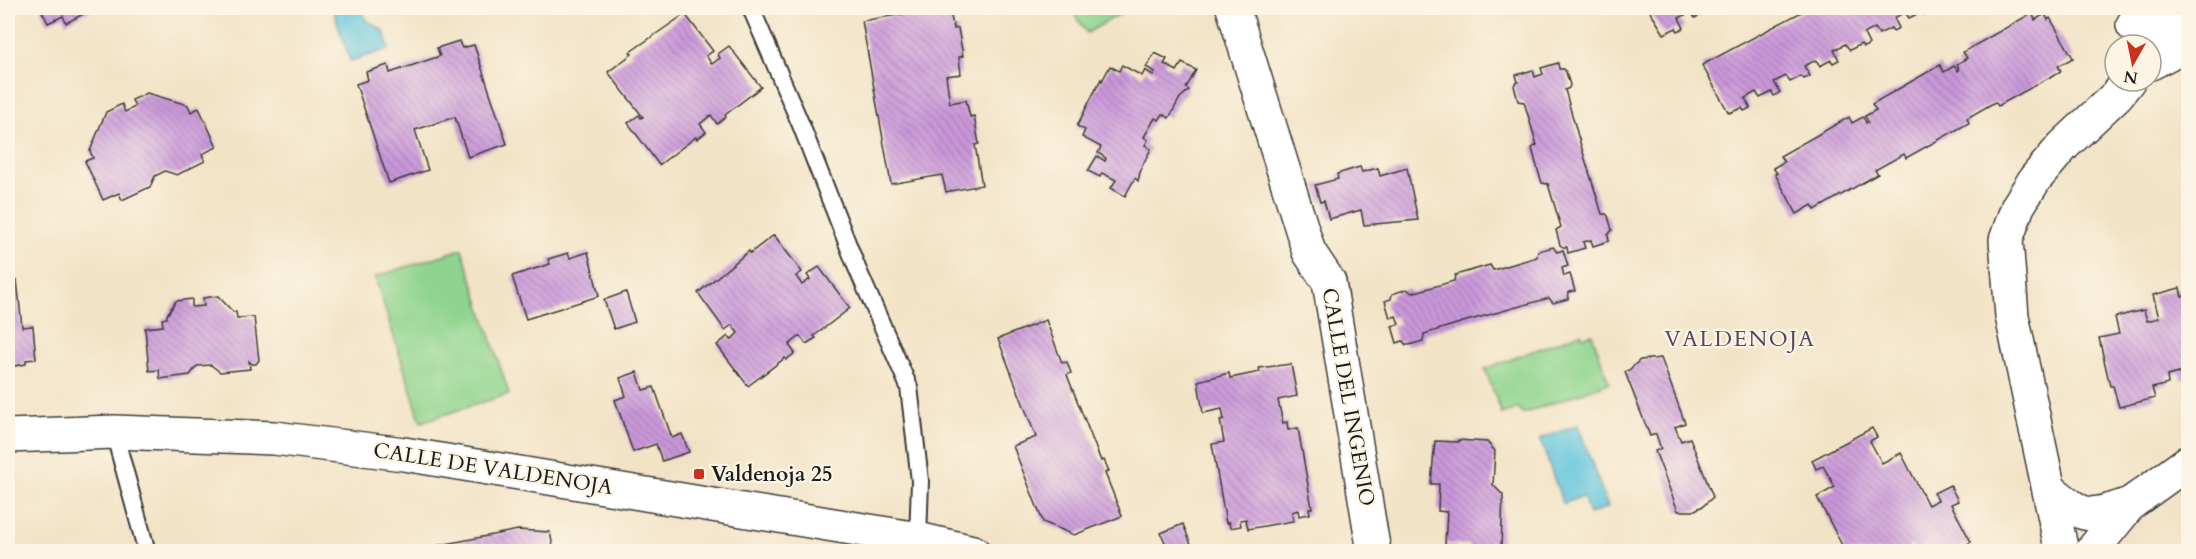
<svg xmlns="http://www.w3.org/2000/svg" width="2196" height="559" viewBox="0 0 2196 559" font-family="Cardo,serif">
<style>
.grass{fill:#8ed48e;stroke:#557855;stroke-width:1.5}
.water{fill:#61c5de;stroke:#3e707d;stroke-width:1.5}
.building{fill:url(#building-back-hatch)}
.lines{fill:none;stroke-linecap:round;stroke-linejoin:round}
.lane-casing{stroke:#3c3a36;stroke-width:20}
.street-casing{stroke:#3c3a36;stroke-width:36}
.lane{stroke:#fff;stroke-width:16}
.street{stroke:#fff;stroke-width:33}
.poi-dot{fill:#c8321e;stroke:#fcf5e5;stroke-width:2}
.labels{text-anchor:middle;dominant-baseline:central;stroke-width:4.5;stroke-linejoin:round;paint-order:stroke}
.street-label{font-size:21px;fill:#1c1c1c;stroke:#fcf5e5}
.poi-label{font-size:21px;font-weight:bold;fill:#1c1c1c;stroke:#fcf5e5;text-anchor:start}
.neighbourhood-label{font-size:22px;letter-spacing:1.5px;fill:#59475e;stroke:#fcf5e5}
</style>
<defs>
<pattern id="building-back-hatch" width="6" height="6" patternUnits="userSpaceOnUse" patternTransform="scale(1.5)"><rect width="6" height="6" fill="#ca98da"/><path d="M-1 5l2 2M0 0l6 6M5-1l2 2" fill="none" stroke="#a37bb0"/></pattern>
</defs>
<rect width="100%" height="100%" fill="#fcf5e5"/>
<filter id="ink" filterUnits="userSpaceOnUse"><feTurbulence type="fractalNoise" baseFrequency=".0167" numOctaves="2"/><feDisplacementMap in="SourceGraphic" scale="12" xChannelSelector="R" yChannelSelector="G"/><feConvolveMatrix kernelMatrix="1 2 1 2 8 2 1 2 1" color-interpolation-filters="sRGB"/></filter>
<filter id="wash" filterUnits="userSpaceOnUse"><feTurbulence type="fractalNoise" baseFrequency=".008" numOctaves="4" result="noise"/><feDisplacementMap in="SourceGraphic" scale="24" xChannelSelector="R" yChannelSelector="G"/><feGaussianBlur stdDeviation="1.35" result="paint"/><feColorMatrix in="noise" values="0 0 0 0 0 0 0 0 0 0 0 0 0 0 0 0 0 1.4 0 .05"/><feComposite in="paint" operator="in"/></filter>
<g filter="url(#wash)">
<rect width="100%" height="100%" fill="#f2e3c6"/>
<!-- grass -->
<g class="grass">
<polygon points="1070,8 1130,8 1087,33"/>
<polygon points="462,249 509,394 421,422 375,277"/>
<polygon points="1581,333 1583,337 1592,334 1609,383 1522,414 1519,408 1502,414 1485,369"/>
</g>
<!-- water -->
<g class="water">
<polygon points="349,8 361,8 366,20 384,31 389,49 350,61 334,12"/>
<polygon points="1578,425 1608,507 1589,514 1583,496 1563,504 1540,439"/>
</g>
<g id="blocks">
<!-- building -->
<g class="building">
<polygon points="40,8 95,8 66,23 63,16 48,23"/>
<polygon points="913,8 949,8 954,29 958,28 963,56 959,57 961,74 946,76 950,103 966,100 970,117 974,116 979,144 975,145 982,185 946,192 942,175 891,184 862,21 913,12"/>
<polygon points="1648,8 1713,8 1715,11 1709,14 1707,11 1695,18 1691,12 1679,18 1684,28 1678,31 1676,28 1664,34"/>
<polygon points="1809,8 1927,8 1929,12 1923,15 1921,12 1909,18 1905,12 1894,18 1899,28 1893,31 1891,28 1879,34 1875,28 1864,34 1869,44 1866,46 1863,47 1861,44 1850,50 1845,44 1834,50 1839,60 1833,63 1831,60 1820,66 1816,60 1804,66 1810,76 1804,79 1801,76 1790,82 1786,76 1774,82 1780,92 1774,96 1772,92 1760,98 1756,92 1745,98 1750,108 1744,111 1742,108 1729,113 1702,65"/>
<polygon points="2032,13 2035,20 2045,14 2048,20 2050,18 2073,58 2058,66 2061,71 1998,106 1995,102 1967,118 1969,123 1906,158 1904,154 1875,170 1878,174 1815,210 1812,205 1797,214 1775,174 1777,173 1773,168 1784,162 1780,156 1849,117 1852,123 1863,117 1866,123 1868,122 1865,116 1876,110 1872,104 1940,65 1944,72 1954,66 1958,71 1959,70 1957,64 1967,58 1963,52"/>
<polygon points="685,14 713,51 706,56 712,64 720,58 718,54 729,46 761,87 725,115 726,117 717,124 711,115 700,124 706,132 697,139 696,137 659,165 628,123 639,115 641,118 643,117 608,72 632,54 630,52"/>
<polygon points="459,41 462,48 474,45 507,144 468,157 455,117 415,130 428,170 389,183 356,84 368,80 366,72 388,65 390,73 440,56 437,48"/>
<polygon points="1155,53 1167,59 1164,64 1177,71 1182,63 1196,70 1186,88 1189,90 1180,98 1169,118 1163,114 1159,120 1155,118 1144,137 1148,140 1145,145 1151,149 1141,168 1138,181 1135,178 1125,196 1111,188 1116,180 1102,173 1100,177 1088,171 1097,156 1105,161 1106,158 1098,153 1101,147 1082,137 1085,130 1077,126 1101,79 1102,81 1110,66 1119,71 1122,65 1142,76 1145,70 1153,75 1155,72 1146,67"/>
<polygon points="1558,63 1559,69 1564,69 1566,72 1570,85 1569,88 1565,90 1578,136 1602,214 1606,214 1608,216 1612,230 1608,235 1609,241 1593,246 1591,240 1583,242 1585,248 1568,253 1567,247 1563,247 1560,245 1556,230 1561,227 1548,184 1542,183 1537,167 1532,148 1537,145 1524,102 1518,101 1514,86 1515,83 1518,82 1516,75 1533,70 1535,77 1543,74 1541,68"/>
<polygon points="147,93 188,105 191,112 199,108 217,147 202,154 205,161 177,175 165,171 155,176 150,187 122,200 119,193 103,200 85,161 93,158 90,151 106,112 122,104 125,112 135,107 132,100"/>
<polygon points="1360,167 1362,172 1378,168 1380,176 1407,168 1418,220 1364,225 1361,210 1329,219 1324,201 1320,202 1315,185 1338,179 1337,174"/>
<polygon points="774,235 802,272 796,276 802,285 810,279 807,275 819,267 850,308 814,336 816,338 806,344 800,336 789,345 795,353 786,360 785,358 748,386 717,345 728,336 731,340 738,333 732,325 725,330 698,293 749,251 750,253"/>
<polygon points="1553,247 1557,252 1563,250 1568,266 1562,268 1564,276 1570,274 1575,291 1569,292 1568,299 1553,303 1549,298 1463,322 1424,334 1423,341 1409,345 1406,345 1403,341 1397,343 1392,326 1399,324 1396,316 1390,318 1385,301 1391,299 1392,294 1407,289 1412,293 1454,281 1455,275 1459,274 1490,265 1493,270 1537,257 1538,251"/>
<polygon points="588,252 599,296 526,319 512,276 550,264 548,259 568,253 570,258"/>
<polygon points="17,280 22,327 33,326 36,359 26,360 26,364 8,367 8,281"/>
<polygon points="2180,288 2182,297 2188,295 2188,379 2181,380 2179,373 2167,376 2168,384 2152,388 2155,398 2119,407 2113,386 2110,386 2099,338 2119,334 2115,317 2144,310 2147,321 2159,318 2153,295"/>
<polygon points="626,292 635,322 614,329 604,300"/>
<polygon points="218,296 233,312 236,312 237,318 254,317 259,360 256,364 252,364 249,361 250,369 220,372 211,365 197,366 190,375 160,379 159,370 149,371 145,328 163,326 162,319 167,318 167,315 176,301 192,299 192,307 204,306 203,298"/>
<polygon points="1046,320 1062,363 1067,362 1071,373 1067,375 1101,461 1104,460 1109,471 1105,473 1122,516 1074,535 1043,522 1013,446 1036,437 998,339"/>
<polygon points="1661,358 1685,423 1675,427 1681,441 1690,438 1713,497 1703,506 1693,511 1678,511 1655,451 1661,449 1656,434 1650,436 1625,372 1629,370 1640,360"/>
<polygon points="1291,364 1297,396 1278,400 1283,423 1287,422 1288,430 1298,428 1312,508 1309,508 1310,514 1299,516 1298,510 1292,512 1293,521 1248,529 1246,519 1240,520 1241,526 1230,528 1229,522 1226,523 1212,444 1224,442 1220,420 1224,419 1222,409 1203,413 1198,381 1229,373 1230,378 1260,372 1259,368"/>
<polygon points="637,372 643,390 654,387 672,438 682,434 689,452 662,461 656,444 633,452 615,400 626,396 620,378"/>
<polygon points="1872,428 1877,437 1870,441 1882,463 1901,453 1928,505 1938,500 1934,493 1950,485 1958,501 1951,504 1971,542 1953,552 1928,552 1924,545 1915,550 1912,545 1899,552 1840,552 1844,549 1817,497 1835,487 1823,466 1816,469 1812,460"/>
<polygon points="1458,440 1487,442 1495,451 1493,485 1503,495 1501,547 1518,548 1521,552 1469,552 1469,545 1445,544 1447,512 1438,511 1439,484 1431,484 1435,441 1458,442"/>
<polygon points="1183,524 1194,552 1169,552 1161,533"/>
<polygon points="518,530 550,532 554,552 404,552"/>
</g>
</g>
</g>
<g filter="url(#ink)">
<use href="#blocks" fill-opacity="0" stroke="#3c3a36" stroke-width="1.5"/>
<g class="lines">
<!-- lane casing -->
<g class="lane-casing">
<g id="lane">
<polyline points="751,8 801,125 857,268 909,387 920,481 918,539"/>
<polyline points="114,432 147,552"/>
</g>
</g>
<!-- street casing -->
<g class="street-casing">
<g id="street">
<polyline points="1233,8 1309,252 1329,282 1374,552"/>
<polyline points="2133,25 2164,30 2188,22"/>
<polyline points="2151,63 2188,43"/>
<polyline points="8,436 114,432 274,438 404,454 918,539 973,552"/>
<path d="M2049 489C2087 519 2084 519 2130 504"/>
<polyline points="2062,552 2012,316 2006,240 2018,206 2035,179 2063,146 2117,95 2128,81"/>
<polyline points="2091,552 2130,504 2188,462"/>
</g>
</g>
<!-- lane -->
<use href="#lane" class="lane"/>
<!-- street -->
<use href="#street" class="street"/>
</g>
</g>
<!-- markers -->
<rect class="poi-dot" x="693" y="468" width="12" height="12" rx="3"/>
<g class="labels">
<!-- street labels -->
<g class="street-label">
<text transform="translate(1348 397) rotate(80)">CALLE DEL INGENIO</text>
<text transform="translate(493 469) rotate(9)">CALLE DE VALDENOJA</text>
</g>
<!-- poi labels -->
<g class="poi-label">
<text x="711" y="474">Valdenoja 25</text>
</g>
<!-- neighbourhood labels -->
<g class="neighbourhood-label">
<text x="1740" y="339">VALDENOJA</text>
</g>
</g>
<!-- margin -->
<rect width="2196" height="559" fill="none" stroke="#fcf5e5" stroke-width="30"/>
<!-- north arrow -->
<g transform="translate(2133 63) rotate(189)"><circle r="28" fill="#fcf5e5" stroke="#a29e95" stroke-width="1.5"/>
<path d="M0-4.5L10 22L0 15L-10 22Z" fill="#c8321e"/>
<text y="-9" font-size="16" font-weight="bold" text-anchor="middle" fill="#1c1c1c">N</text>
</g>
</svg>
